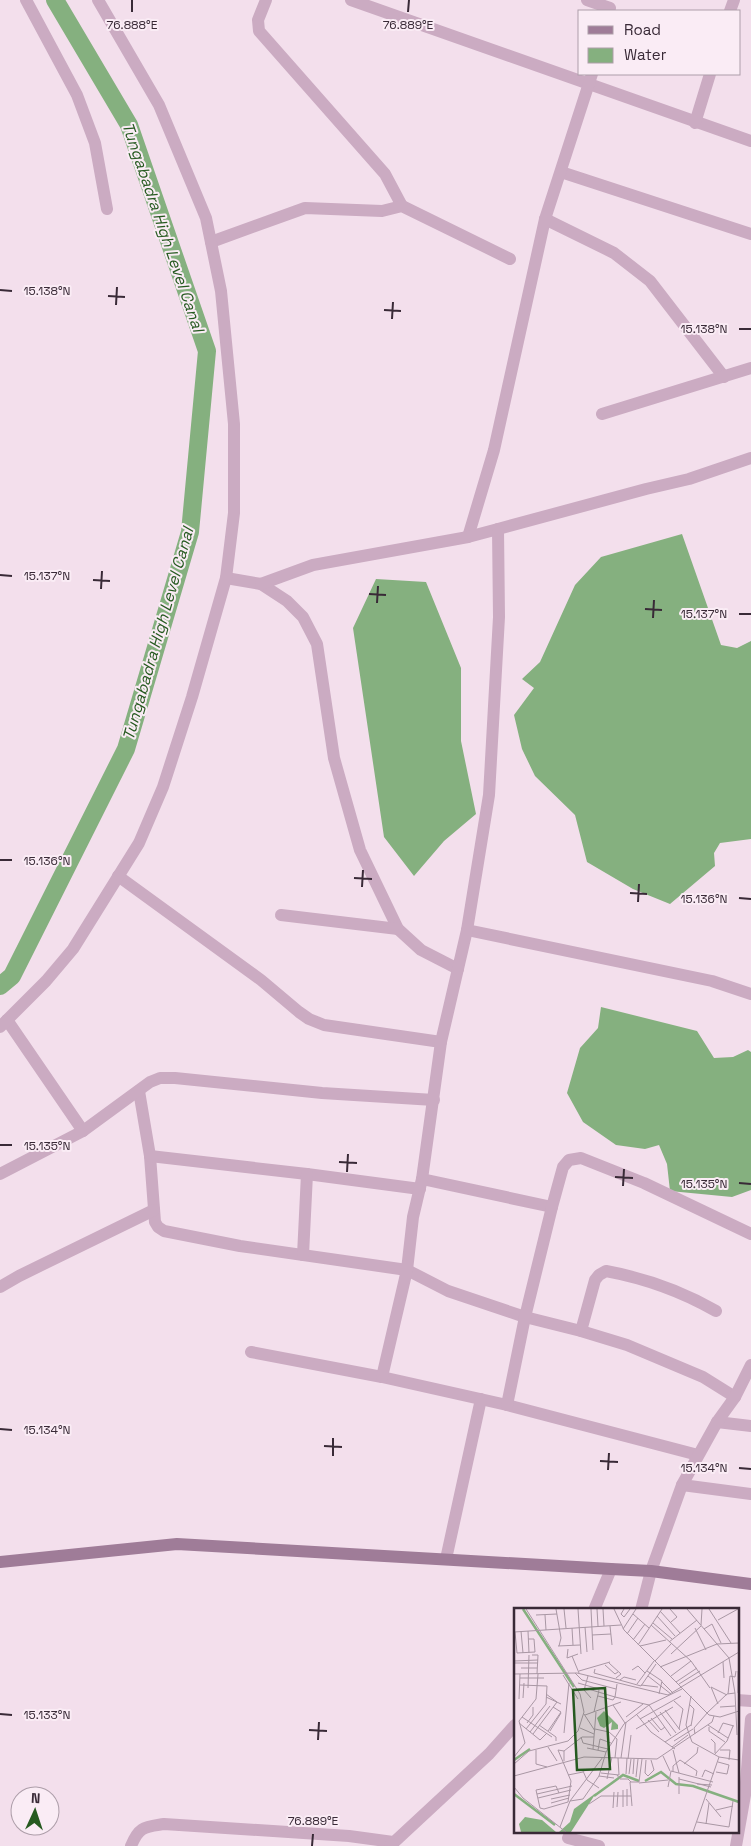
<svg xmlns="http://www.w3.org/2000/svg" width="751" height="1846" viewBox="0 0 751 1846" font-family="'Space Grotesk',sans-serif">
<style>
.water{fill:#85b07f}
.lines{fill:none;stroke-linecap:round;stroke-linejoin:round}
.canal{stroke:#85b07f;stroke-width:18}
.street{stroke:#cbabc2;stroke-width:12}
.secondary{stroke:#9f7c98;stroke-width:12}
.ticks{fill:none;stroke:#392a37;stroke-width:2}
.labels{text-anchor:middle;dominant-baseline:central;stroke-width:4;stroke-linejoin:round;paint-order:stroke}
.water-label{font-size:16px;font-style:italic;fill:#265a20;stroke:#faecf5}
.inset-river{fill:none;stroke:#85b07f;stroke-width:2.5}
.inset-road{fill:none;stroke:#a997a4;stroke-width:1}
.view{fill:#265a20;fill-opacity:0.15;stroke:#265a20;stroke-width:2.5}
.inset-edge{fill:none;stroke:#392a37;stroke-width:2.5}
.ticks-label{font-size:12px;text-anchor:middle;fill:#392a37;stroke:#faecf5;stroke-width:4;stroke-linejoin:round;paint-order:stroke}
</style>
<rect width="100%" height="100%" fill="#f3dfec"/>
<!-- water -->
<g class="water">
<polygon points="682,534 721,645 737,648 751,641 751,839 720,843 714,853 715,866 670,904 633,889 587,862 575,815 535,776 522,749 514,715 534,688 522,679 540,662 575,585 601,557"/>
<polygon points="376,579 426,582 461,668 461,741 476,814 444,841 414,876 384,837 353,628"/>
<polygon points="601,1007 697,1031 714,1058 733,1057 748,1050 751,1052 751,1190 732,1197 670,1191 667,1164 659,1145 645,1149 616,1145 583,1122 567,1093 580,1048 598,1028"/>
</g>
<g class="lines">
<!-- canal -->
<polyline class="canal" points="0,986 12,976 126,749 190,532 207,351 129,125 55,0"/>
<!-- street -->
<g class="street">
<polyline points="26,0 77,95 95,143 107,209"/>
<polyline points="266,0 258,20 259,31 385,174 402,206"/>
<polyline points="351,0 751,141"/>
<polyline points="587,0 610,8"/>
<polyline points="730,11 734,0"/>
<polyline points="695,123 710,74"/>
<polyline points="561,172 751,234"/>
<polyline points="545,219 614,253 650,281 724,377"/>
<polyline points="211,242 305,208 382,211 402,206 510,259"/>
<polyline points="602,414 751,368"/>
<polyline points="468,537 494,450 545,219 592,74"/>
<polyline points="226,578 261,584 287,601 303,617 317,644 334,758 360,850 398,929 421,950 458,969"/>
<polyline points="261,584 313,565 468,537 498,529 646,489 689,479 751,458"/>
<polyline points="118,876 261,980 299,1012 309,1019 324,1025 441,1042"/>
<polyline points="281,915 398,929"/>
<polyline points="467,930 712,981 751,994"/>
<polyline points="7,1020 83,1131"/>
<polyline points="0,1027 46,981 73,949 139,843 163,787 192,697 226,578 234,513 234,424 221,291 206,218 159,105 98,0"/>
<polyline points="139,1091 150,1156 155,1222 158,1227 164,1231 240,1246 407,1270 448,1291 525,1317 581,1331 627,1345 703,1377 735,1397"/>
<polyline points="150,1156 307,1174 420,1189"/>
<polyline points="0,1174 83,1131 150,1082 160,1078 175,1078 322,1093 434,1100"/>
<polyline points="422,1179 552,1207"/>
<polyline points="303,1255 307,1174"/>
<polyline points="0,1287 19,1276 154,1210"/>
<path d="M581 1331 595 1280 599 1275 606 1271C644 1278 683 1292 716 1311"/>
<polyline points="251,1352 382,1377 507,1405 698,1455"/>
<polyline points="382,1377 407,1270 413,1217 422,1179 441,1042 467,930 489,795 499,617 498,529"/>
<polyline points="507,1405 525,1317 552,1207 563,1167 569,1160 581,1158 644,1183 751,1234"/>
<polyline points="717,1422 751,1426"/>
<polyline points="682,1485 751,1494"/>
<polyline points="446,1559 481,1399"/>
<polyline points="594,1610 611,1569"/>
<polyline points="641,1610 651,1571 682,1485 717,1422 735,1397 751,1365"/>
<polyline points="737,1700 751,1701"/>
<polyline points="568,1838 599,1846"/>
<path d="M131 1846C139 1826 145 1827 164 1824L349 1836 393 1842"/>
<polyline points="390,1846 489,1754 515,1725"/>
<polyline points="736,1846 745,1795 751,1719"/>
</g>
<!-- secondary -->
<polyline class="secondary" points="0,1562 177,1544 611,1569 651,1571 751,1584"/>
</g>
<!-- ticks -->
<path class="ticks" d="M132 12V0M408 12 409 0M0 290 12 291M108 296 125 297M116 305 117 287M384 310 401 311M392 319 393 302M739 329H751M0 575 12 576M93 580 110 581M101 589 102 571M369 594 386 595M377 603 378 586M645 609 662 610M739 614H751M653 618 654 600M0 860H12M354 878 372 879M362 887 363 870M630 893 647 894M739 898 751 899M638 902 639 884M0 1145H12M339 1162 357 1163M347 1172 348 1154M615 1177 633 1178M739 1183 751 1184M623 1186 624 1169M0 1429 12 1430M324 1446 342 1447M333 1456V1438M600 1461 618 1462M739 1468 751 1469M608 1470 609 1453M0 1714 12 1715M309 1730 327 1731M318 1740 319 1722M312 1846 313 1834"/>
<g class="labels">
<!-- water labels -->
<g class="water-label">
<text transform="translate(163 227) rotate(71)">Tungabadra High Level Canal</text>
<text transform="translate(158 634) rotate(-74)">Tungabadra High Level Canal</text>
</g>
</g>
<!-- overview -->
<g transform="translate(514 1608)">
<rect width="225" height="225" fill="#f3dfec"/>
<path d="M90 103 104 117V121L97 122 98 114 90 120 86 118 83 110ZM82 185 57 224H45L56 214 60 201ZM11 209 28 212 42 224H7L5 216Z" fill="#85b07f"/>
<path class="inset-river" d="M9 1 60 79M0 152 16 141M131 173 147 164 162 176 179 178 225 194M0 186 41 217M80 188 109 167 125 173"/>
<path class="inset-road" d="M42 1 47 30 45 38M50 1 52 20M64 1 67 46M77 1 79 42M83 1 84 18M89 1 90 18M100 1 110 22 195 107 206 109 225 103M110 1 107 6 110 9 116 1M156 1 163 9 157 14M173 1 215 50 221 85 213 86 194 104 180 120 181 126M195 1 217 35M146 3 166 25M119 6 135 20M22 7 43 6M31 7 32 22M143 8 161 28M204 12 224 1M139 15 158 31M137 17 177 53 196 80M187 17 188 1M96 18 98 37M71 19 73 44M58 20 59 37M181 20 192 42M109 21 122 1M190 21 198 16 207 35M7 23 9 45M14 23 15 45M0 24 107 17M1 24 3 45 21 44 20 31H14M113 26 124 10M78 27 97 26M119 32 131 16M155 34 183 12M124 37 148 1M44 38 66 37M126 38 152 32M54 41 53 50 64 46M157 46 187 18M18 47H24L23 66M58 48 65 65M0 53 24 52M141 53 157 36M209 54 210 70M0 55H24M95 55 107 66 102 70M91 57 101 66 104 64M146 59 203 36 225 35M7 60H23M81 61 80 65 127 78M118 62 124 58 131 65M65 63 96 54M133 63 148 73 145 86M61 65 68 72 102 81M0 66 63 65 154 87 225 44M49 67 64 91M74 68 70 82 77 90M134 68 157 86M157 68 177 53M6 70H30M106 72 110 69 122 72M148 74 159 85M162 74 183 60M64 75 85 81M123 76 140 53M165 76 186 63M6 77 33 78 32 96 12 121M127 77 144 79M127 78 142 56M14 80 15 47M71 80 101 89 103 76M221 85 223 127M224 85V63M214 86 216 68 221 69 222 63M84 88 99 92 101 89M177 88 172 117 178 134 205 149 225 152M32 89 47 96M101 89 135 97 157 128M9 90 10 75M5 91 6 66M160 93 169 101 165 121M175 96 180 101 177 118M204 96 197 79 213 87M99 97 111 115M206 99 221 98M151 102 166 122M80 104 85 82M146 104 162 125M70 106 81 123M71 107 107 94M123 107 137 124 161 141M8 109 38 129M112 109 129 96M137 110 147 122 151 119M126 111 167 88M134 112 145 124M5 115 26 132 33 125M13 115 19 107V99M25 117 42 129V133M194 117 214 130M195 119V123L211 134M66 120 80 126M81 121 95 124 103 131 101 150M122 121 159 99M34 123 47 104 39 99M36 123 47 105M16 124 36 98M50 125 55 75M204 125 209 115 220 118M19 126 43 94 32 86M67 129 69 135 94 141M197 131 201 135V145M160 133 179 121M151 134 177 117M34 139 43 153M158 139 174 127M73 140 92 144M79 141 82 104M22 142V156L33 159M84 142 86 131 97 135M159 142 165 165M206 142H216L215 152M50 143 68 129H80M200 147 213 133 219 118M149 148 156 163M0 149 11 135 5 113 22 91 24 66M107 150 112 114M114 151 117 127M132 152 131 165 134 168 140 162 137 152M0 156 15 143 54 133 64 123 70 104 66 86 12 1M170 156 183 145 184 139M80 161 69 163 73 172 85 180M159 164V158L166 152 183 163 182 168M202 164 213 166 215 157 204 154M87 165 105 167 104 150M112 166 113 150M115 166 117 151M119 166 120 151M54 167 69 164M103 167 106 171H114L117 174M0 168 70 149 143 151 198 114 200 108M85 168 100 170M122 169 124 151M188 169 191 162 200 166M93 171 98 149M165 171 197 179M125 175 154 172M183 176 198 177M0 179 9 190 52 224M154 179 157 163 199 174M113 181V198M109 182V199M23 186 58 178M165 186V169M24 190 57 182M37 191 56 187M192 191 207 209M56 193 69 191 85 168 92 144 110 116 135 97 168 81M37 195 55 190M75 196 87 188H117M118 198 116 174H125L128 151M103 199 104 184M99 200 100 184M30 201 54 194 57 173 44 142 50 143V153M30 201 26 200 22 182 42 178 45 185M202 202 219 198M183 214 215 219 219 193M192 216 195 195M46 219 56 193 89 149M179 224 205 149"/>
<path class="view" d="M91 80 96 161 63 162 59 82Z"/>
<rect width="225" height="225" class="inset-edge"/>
</g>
<g class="ticks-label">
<text x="132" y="29">76.888°E</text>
<text x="408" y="29">76.889°E</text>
<text x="47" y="295">15.138°N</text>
<text x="704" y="333">15.138°N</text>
<text x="47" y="580">15.137°N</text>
<text x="704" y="618">15.137°N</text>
<text x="47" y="865">15.136°N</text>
<text x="704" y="903">15.136°N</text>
<text x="47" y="1150">15.135°N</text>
<text x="704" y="1188">15.135°N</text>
<text x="47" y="1434">15.134°N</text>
<text x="704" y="1472">15.134°N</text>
<text x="47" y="1719">15.133°N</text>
<text x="313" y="1825">76.889°E</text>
</g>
<!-- legend -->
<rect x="578" y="10" width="162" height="65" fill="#faecf5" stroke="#ad9ea9"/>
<rect x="588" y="26" width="25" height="8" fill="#9f7c98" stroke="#ad9ea9"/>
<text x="624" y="35" font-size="15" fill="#392a37">Road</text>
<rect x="588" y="48" width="25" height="15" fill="#85b07f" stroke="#ad9ea9"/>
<text x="624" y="60" font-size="15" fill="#392a37">Water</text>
<!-- north arrow -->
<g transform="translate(35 1811) rotate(3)"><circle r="24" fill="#faecf5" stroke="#ad9ea9"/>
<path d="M0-4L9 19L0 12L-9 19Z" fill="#265a20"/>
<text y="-8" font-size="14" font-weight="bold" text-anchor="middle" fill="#392a37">N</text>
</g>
</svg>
